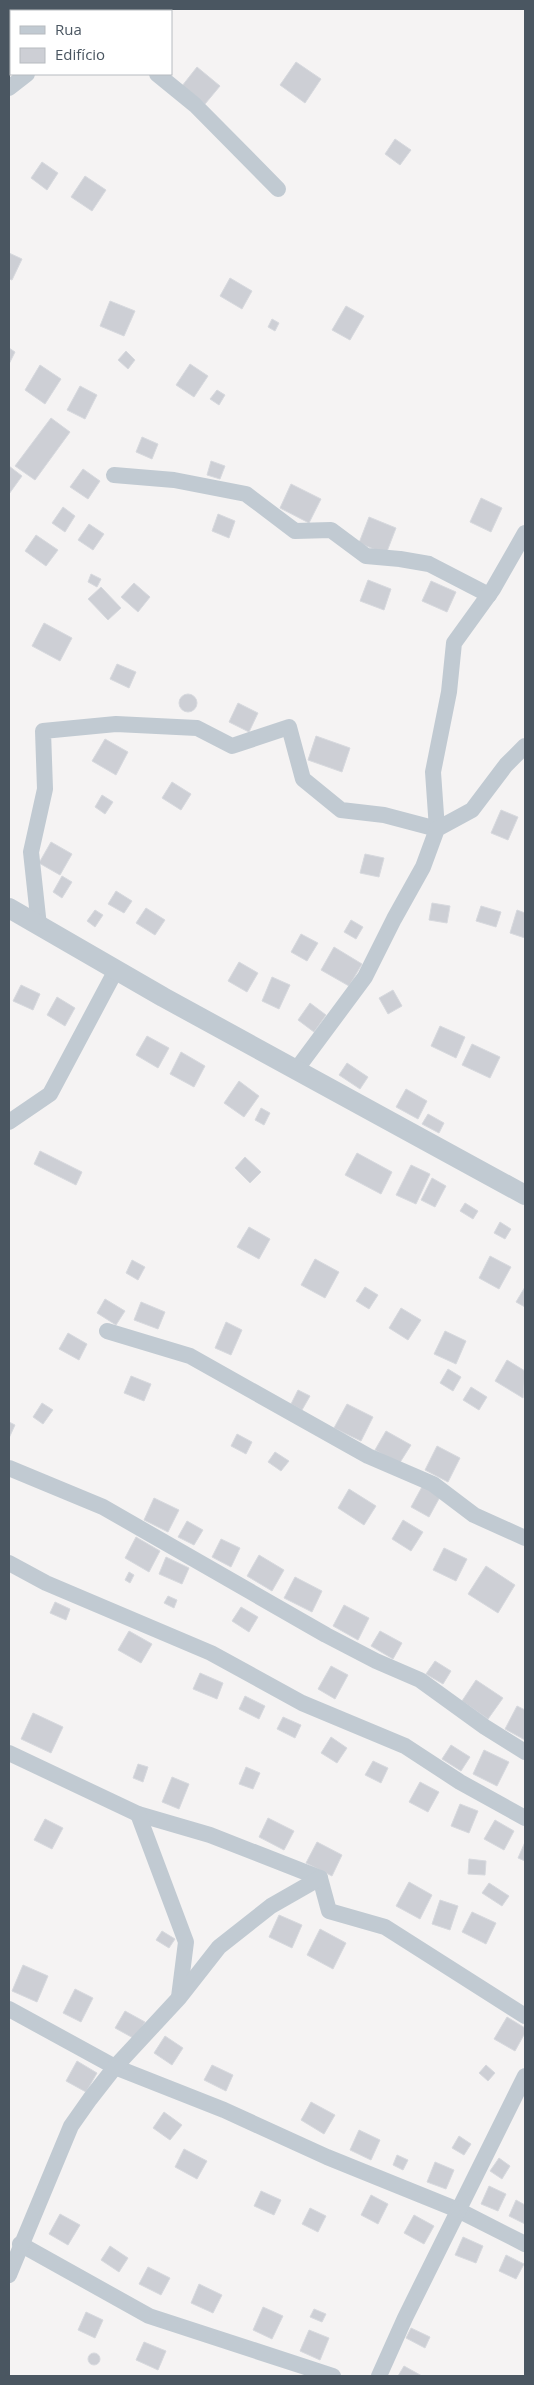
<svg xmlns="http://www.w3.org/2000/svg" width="534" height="2385" viewBox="0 0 534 2385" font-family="'Open Sans',sans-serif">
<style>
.building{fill:#cdcfd5;stroke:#d7d9de}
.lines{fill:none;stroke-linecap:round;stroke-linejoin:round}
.minor{stroke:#c1cad2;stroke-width:16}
.tertiary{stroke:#c1cad2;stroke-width:20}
</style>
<rect width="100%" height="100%" fill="#f5f3f3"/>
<!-- building -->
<g class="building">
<polygon points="296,62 321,79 305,103 280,85"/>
<polygon points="197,67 220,86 205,104 182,86"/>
<polygon points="395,139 411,150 400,165 385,154"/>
<polygon points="42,162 58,173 47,190 31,178"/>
<polygon points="85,176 106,190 92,211 71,197"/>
<polygon points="9,253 22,259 12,280 9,279"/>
<polygon points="230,278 252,291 242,309 220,296"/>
<polygon points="110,301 135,311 124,336 100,326"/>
<polygon points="346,306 364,316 350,340 332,330"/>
<polygon points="272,319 279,323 275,331 268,327"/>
<polygon points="9,348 15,352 9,364"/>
<polygon points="126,351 135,360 128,369 118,360"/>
<polygon points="190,364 208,376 194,397 176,385"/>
<polygon points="40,365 61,379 45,404 25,390"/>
<polygon points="80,386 97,395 85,419 67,410"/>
<polygon points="217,390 225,395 219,405 210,399"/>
<polygon points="51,418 70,432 35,480 15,466"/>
<polygon points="142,437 158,444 152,459 136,452"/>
<polygon points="211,461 225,466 220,479 207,475"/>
<polygon points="9,466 22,476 9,494"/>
<polygon points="83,469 100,481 88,499 70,487"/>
<polygon points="291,484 321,499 309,523 280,508"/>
<polygon points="481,498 502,508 491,532 470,522"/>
<polygon points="63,507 75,516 65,532 52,523"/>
<polygon points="218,514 235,521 229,538 212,531"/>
<polygon points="369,517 396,528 386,554 359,543"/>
<polygon points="89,524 104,534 93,550 78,540"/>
<polygon points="36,535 58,550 46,566 25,551"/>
<polygon points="91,574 101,579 97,587 88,582"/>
<polygon points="368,580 391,589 384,610 360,601"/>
<polygon points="431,581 456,592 447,612 422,601"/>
<polygon points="134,583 150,597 138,612 121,597"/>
<polygon points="101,587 121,608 108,620 88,599"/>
<polygon points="44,623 72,638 60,661 32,646"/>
<polygon points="117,664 136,672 129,688 110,679"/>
<circle cx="188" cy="703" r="9"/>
<polygon points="238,703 258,713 249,732 229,722"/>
<polygon points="316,736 350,748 342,772 308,760"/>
<polygon points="105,739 128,752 116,775 92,761"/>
<polygon points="172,782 191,794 181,810 162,798"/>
<polygon points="102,795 113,802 105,814 95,807"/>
<polygon points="501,810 518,817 508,840 491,833"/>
<polygon points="51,842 72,854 60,875 39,863"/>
<polygon points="365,854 384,858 379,877 360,873"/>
<polygon points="62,876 72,882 62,898 53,892"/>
<polygon points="116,891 132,901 124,913 108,904"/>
<polygon points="432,903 450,906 447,923 429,920"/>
<polygon points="481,906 501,912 496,927 476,921"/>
<polygon points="146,908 165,920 155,935 136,923"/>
<polygon points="95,910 103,915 95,927 87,921"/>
<polygon points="517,910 525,913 525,938 510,933"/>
<polygon points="351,920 363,927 356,939 344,932"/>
<polygon points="301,934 318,943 307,961 291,952"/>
<polygon points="334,947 362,964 349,986 321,970"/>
<polygon points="239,962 258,973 247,992 228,981"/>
<polygon points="272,977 290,985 279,1009 262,1001"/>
<polygon points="21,985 40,994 33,1010 13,1001"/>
<polygon points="393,990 402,1006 388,1014 379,998"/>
<polygon points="57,997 75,1008 65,1026 47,1015"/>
<polygon points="310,1003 326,1015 314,1032 298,1020"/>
<polygon points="440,1026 465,1037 456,1058 431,1046"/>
<polygon points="147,1036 169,1048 158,1068 136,1055"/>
<polygon points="472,1044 500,1057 490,1078 462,1065"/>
<polygon points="181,1052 205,1066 194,1087 170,1074"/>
<polygon points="347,1063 368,1077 360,1089 339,1075"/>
<polygon points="239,1081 259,1096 244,1117 224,1103"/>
<polygon points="406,1089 427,1101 418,1119 396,1107"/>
<polygon points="261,1108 270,1113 264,1125 255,1120"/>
<polygon points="428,1114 444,1123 439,1133 422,1124"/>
<polygon points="40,1151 82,1172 76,1185 34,1164"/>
<polygon points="357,1153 392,1172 381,1194 345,1175"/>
<polygon points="245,1157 261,1172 250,1183 235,1168"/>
<polygon points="411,1165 430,1174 416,1204 396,1195"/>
<polygon points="432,1178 446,1186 435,1207 421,1200"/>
<polygon points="465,1203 478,1211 473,1219 460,1211"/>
<polygon points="500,1222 511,1229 505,1239 494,1233"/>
<polygon points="249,1227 270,1239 259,1259 237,1247"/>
<polygon points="490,1256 511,1267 499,1289 479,1278"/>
<polygon points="315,1259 339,1272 325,1298 301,1285"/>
<polygon points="132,1260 145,1267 138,1280 126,1273"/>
<polygon points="365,1287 378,1295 369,1309 356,1301"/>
<polygon points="525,1287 525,1307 516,1302"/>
<polygon points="105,1299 125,1311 116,1325 97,1313"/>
<polygon points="141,1302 165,1312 158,1329 134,1320"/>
<polygon points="401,1308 421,1320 408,1340 389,1328"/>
<polygon points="226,1322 242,1330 231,1355 215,1348"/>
<polygon points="445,1331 466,1341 456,1364 434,1354"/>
<polygon points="68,1333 87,1344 79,1360 59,1349"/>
<polygon points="507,1360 525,1371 523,1398 495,1381"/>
<polygon points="448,1369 461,1377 453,1391 440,1383"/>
<polygon points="131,1376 151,1384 144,1401 124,1393"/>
<polygon points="471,1387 487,1397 479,1410 463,1400"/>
<polygon points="298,1390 310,1396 302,1410 291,1404"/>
<polygon points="42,1403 53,1410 43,1424 33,1417"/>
<polygon points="347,1404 373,1417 361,1441 334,1428"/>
<polygon points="9,1422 15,1425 9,1438"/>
<polygon points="386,1431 411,1445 399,1464 375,1450"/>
<polygon points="237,1434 252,1442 246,1454 231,1446"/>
<polygon points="437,1446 460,1458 448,1482 425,1470"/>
<polygon points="275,1452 289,1461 281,1471 268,1462"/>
<polygon points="423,1485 441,1495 429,1517 411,1507"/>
<polygon points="349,1489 376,1506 364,1525 338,1508"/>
<polygon points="154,1498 179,1510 168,1532 144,1520"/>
<polygon points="403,1520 423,1532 411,1551 392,1539"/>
<polygon points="187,1521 203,1530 194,1545 178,1537"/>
<polygon points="136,1537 160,1551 149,1572 125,1558"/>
<polygon points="221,1539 240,1548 231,1567 212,1557"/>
<polygon points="444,1548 467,1559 456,1581 433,1570"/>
<polygon points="259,1555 284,1570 272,1591 247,1576"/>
<polygon points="166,1557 189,1568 182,1584 159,1574"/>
<polygon points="486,1566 515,1585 498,1613 468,1594"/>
<polygon points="129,1572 134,1575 130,1583 125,1580"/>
<polygon points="295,1577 322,1591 312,1612 284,1598"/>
<polygon points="168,1596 177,1600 174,1608 164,1603"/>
<polygon points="55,1602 70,1609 66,1620 50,1613"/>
<polygon points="344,1605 369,1618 358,1640 333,1626"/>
<polygon points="241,1607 258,1617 249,1632 232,1621"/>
<polygon points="129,1631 152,1644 141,1663 118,1650"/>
<polygon points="380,1631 402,1643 393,1659 371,1646"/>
<polygon points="435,1661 451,1671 443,1684 426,1674"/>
<polygon points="331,1666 348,1675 335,1699 318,1689"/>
<polygon points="200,1673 223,1683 217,1699 193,1689"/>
<polygon points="476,1680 503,1698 488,1719 462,1701"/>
<polygon points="245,1696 265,1706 259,1719 239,1709"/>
<polygon points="517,1706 525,1710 525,1740 505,1729"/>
<polygon points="33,1713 63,1727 51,1753 21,1739"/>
<polygon points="283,1717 301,1725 295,1738 277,1729"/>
<polygon points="331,1737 347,1748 337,1763 321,1753"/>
<polygon points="451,1745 470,1757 461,1771 442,1759"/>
<polygon points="484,1750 509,1762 497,1786 473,1774"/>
<polygon points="373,1761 388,1768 381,1783 365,1775"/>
<polygon points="138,1764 148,1767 143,1782 133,1778"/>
<polygon points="246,1767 260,1773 253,1789 239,1784"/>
<polygon points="172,1777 189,1784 179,1809 162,1802"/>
<polygon points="420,1782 439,1792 428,1812 409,1802"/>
<polygon points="460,1804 478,1811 469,1833 451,1826"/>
<polygon points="268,1818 294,1831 284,1850 259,1837"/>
<polygon points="45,1819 63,1828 52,1849 34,1840"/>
<polygon points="495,1820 514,1831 504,1850 484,1839"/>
<polygon points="317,1842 342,1855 332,1876 306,1863"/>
<polygon points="525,1842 525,1861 518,1858"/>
<polygon points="469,1859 486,1861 485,1875 468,1874"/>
<polygon points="409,1882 432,1895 420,1919 396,1906"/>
<polygon points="489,1883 509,1896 502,1906 482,1893"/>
<polygon points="440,1900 458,1906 450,1930 432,1924"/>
<polygon points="472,1912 496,1923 486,1944 462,1932"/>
<polygon points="279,1915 302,1925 292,1948 269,1937"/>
<polygon points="320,1929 346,1943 333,1969 307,1955"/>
<polygon points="162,1931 175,1939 169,1948 156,1940"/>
<polygon points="23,1965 48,1976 37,2002 12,1991"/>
<polygon points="75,1989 93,1998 81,2022 63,2013"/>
<polygon points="125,2011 145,2022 135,2039 115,2028"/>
<polygon points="507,2017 525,2028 525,2033 515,2051 494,2039"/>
<polygon points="165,2036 183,2048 172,2065 154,2053"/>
<polygon points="77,2061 97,2073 86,2092 66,2081"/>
<polygon points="212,2065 233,2075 226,2091 204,2080"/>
<polygon points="486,2065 495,2073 488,2081 479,2073"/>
<polygon points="311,2102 335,2115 324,2134 301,2120"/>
<polygon points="164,2112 182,2125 170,2140 153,2128"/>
<polygon points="359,2130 380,2140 371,2160 350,2150"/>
<polygon points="459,2136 471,2144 464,2155 452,2148"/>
<polygon points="184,2149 207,2161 197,2179 175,2167"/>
<polygon points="397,2155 408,2160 403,2170 393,2165"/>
<polygon points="499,2158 510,2166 502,2179 490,2171"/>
<polygon points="435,2162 454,2170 446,2189 427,2182"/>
<polygon points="489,2186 506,2194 498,2211 481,2204"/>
<polygon points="261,2191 281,2200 274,2215 254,2206"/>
<polygon points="371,2195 388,2204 378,2224 361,2215"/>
<polygon points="516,2200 525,2205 525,2224 509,2216"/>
<polygon points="310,2208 326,2216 318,2232 302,2224"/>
<polygon points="60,2214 80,2225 68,2245 49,2234"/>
<polygon points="414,2215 434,2226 424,2244 404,2233"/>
<polygon points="463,2237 483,2246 476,2263 455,2255"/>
<polygon points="110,2246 128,2258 119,2272 101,2260"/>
<polygon points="506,2255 524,2264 516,2279 499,2271"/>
<polygon points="148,2267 170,2278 161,2295 139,2284"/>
<polygon points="199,2284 222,2295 213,2313 191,2303"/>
<polygon points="263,2307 283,2316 272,2339 253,2330"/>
<polygon points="314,2309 326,2314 322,2322 310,2317"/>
<polygon points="86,2312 103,2320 95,2338 78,2330"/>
<polygon points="411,2328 430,2337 425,2348 406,2338"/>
<polygon points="309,2330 329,2338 320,2360 300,2351"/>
<polygon points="144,2342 166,2351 158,2370 136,2360"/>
<circle cx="94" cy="2359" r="6"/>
<polygon points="404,2366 422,2376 398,2376"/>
</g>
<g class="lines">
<!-- minor -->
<g class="minor">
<polyline points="113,9 114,11"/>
<polyline points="91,11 94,9"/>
<polyline points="157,74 195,105 278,189"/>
<polyline points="9,88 27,74"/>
<polyline points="114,475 174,480 246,494 295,531 331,530 366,556 400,559 429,564 489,595"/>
<polyline points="39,926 31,852 45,789 43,731 116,724 197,728 232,746 289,727 303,779 341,810 384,815 437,829 433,772 449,692 454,643 493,589 525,533"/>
<polyline points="296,1070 365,977 394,919 423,867 437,829 472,810 506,765 525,746"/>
<polyline points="9,1122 50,1094 116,970"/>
<polyline points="107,1331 190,1356 368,1456 433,1484 474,1515 525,1538"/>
<polyline points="9,1468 103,1507 326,1635 376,1661 420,1680 485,1727 525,1752"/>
<polyline points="9,1563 46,1583 211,1653 302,1703 405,1746 460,1782 525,1818"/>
<polyline points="9,1753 138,1814 210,1835 320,1878 329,1911 385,1927 525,2016"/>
<polyline points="138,1814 186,1942 179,1997"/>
<polyline points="9,2009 115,2067 224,2110 327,2157 458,2210 525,2244"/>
<polyline points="20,2244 149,2316 333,2376"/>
<polyline points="9,2275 71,2126 90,2099 115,2067 179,1998 219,1947 271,1906 320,1878"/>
<polyline points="379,2376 405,2318 525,2076"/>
</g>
<!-- tertiary -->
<polyline class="tertiary" points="9,908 163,997 525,1195"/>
</g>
<!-- border -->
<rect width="534" height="2385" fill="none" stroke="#4a5661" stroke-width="20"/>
<!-- legend -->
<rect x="10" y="10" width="162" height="65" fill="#ffffff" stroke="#b7bbc0"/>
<rect x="20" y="26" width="25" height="8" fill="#c1cad2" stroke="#b7bbc0"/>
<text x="55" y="35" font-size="15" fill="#4a5661">Rua</text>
<rect x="20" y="48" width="25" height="15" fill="#cdcfd5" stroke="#b7bbc0"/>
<text x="55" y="60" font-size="15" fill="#4a5661">Edifício</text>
</svg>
